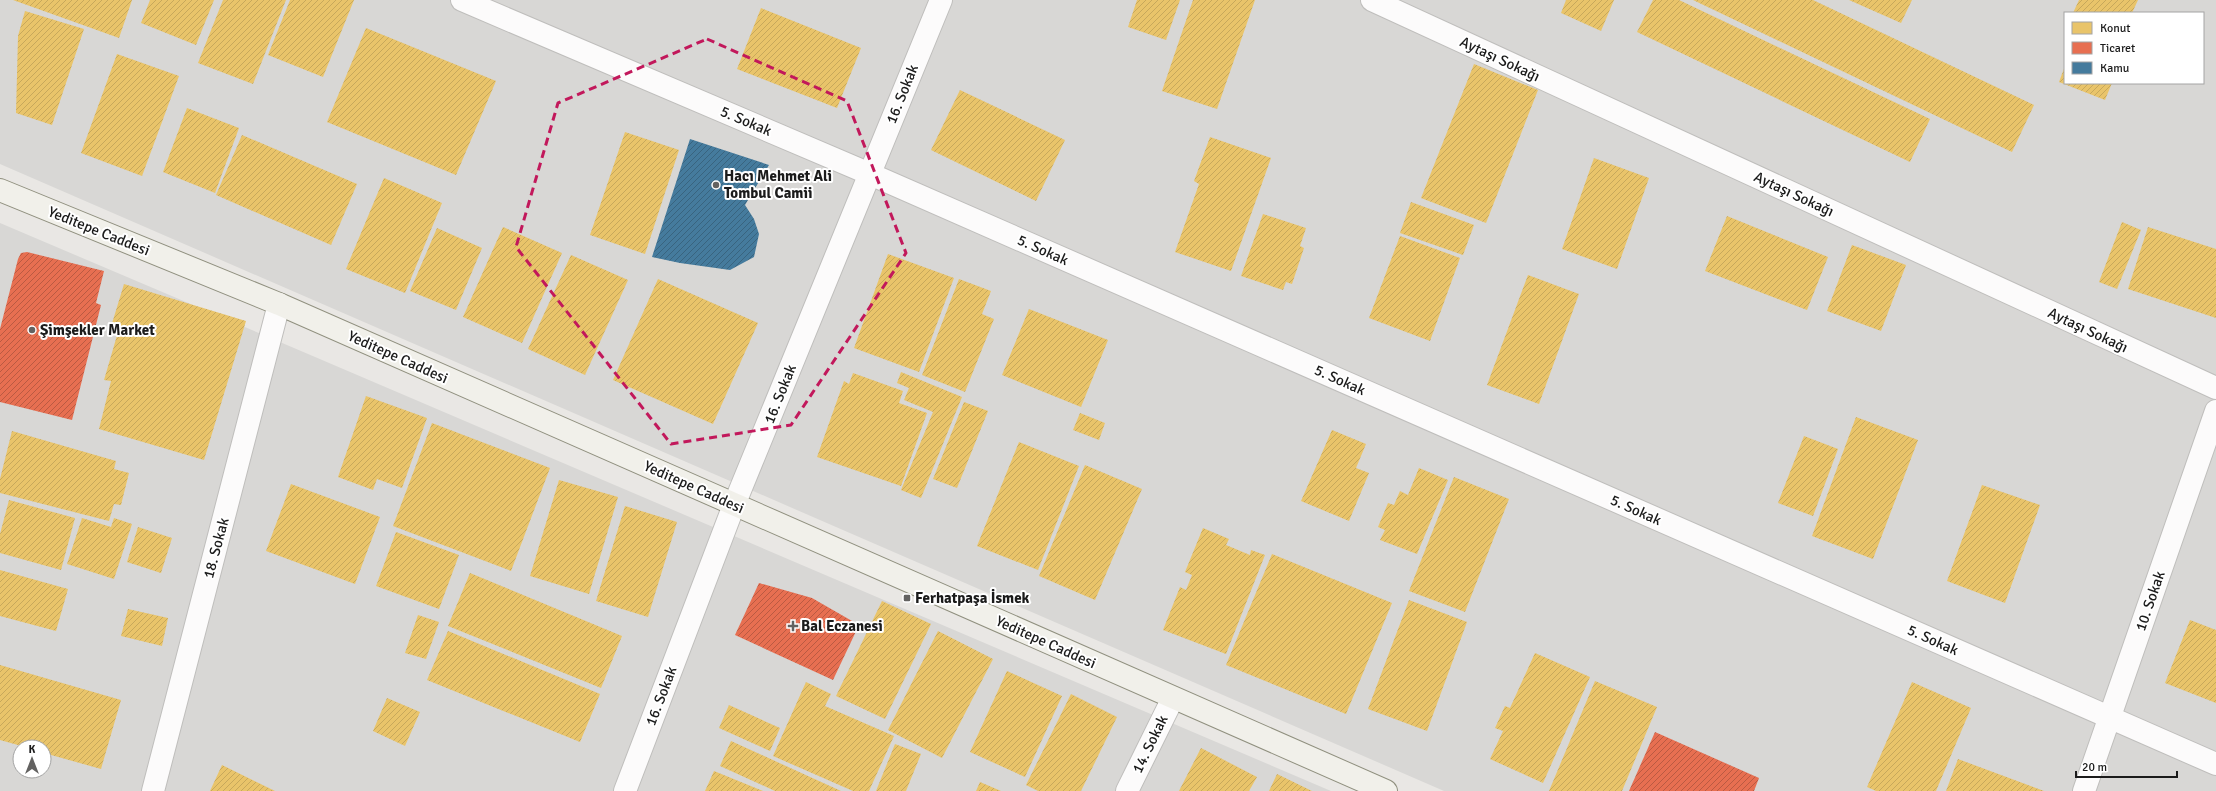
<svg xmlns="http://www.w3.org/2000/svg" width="2216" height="791" viewBox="0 0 2216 791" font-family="Signika,sans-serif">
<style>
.residential{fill:#d8d7d5;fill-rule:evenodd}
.homes{fill:url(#homes-hatch)}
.shops{fill:url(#shops-hatch)}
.public{fill:url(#public-hatch)}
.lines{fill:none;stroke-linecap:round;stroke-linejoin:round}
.street-casing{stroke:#bfbebc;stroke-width:24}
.secondary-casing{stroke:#90907f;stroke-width:24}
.street{stroke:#fcfbfb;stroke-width:22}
.secondary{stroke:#f1f0ea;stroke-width:22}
.marked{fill:none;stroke:#c2185b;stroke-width:3;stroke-dasharray:8 5;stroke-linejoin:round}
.poi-dot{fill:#636261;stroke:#fff;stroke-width:1.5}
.labels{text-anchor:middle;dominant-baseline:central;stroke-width:4;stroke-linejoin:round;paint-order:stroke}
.street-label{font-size:15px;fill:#1b1b1b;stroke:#fff}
.poi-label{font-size:15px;font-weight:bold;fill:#1b1b1b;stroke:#fff;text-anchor:start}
</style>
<defs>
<pattern id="homes-hatch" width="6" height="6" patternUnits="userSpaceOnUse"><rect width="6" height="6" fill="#e9c46a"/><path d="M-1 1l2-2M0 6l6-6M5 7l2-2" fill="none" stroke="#c7a85b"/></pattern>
<pattern id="shops-hatch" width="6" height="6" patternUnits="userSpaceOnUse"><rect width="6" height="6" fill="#e76f51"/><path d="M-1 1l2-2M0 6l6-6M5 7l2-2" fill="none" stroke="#ba5a42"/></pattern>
<pattern id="public-hatch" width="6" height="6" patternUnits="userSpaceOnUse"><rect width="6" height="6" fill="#457b9d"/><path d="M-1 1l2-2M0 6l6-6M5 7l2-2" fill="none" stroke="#39647f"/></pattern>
</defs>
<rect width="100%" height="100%" fill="#e9e7e4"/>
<!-- residential -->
<g class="residential">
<path d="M0 0H2216V791H1444L0 164ZM2065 13H2203V83H2065Z"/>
<path d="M0 223 294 348 1331 791H0ZM20 747H44V771H20Z"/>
</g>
<!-- homes -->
<g class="homes">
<polygon points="13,0 132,0 119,38"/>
<polygon points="150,0 214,0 196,45 141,23"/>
<polygon points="223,0 286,0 253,84 198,63"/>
<polygon points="290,0 354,0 323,77 268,55"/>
<polygon points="1137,0 1180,0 1166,40 1128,27"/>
<polygon points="1193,0 1255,0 1217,109 1162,91"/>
<polygon points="1566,0 1614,0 1601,31 1561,13"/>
<polygon points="1653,0 1679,0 1930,119 1910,162 1637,32"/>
<polygon points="1693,0 1813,0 2034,105 2012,152"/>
<polygon points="1849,0 1912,0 1901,23"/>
<polygon points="2079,0 2138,0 2132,13 2073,13"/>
<polygon points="761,8 861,48 837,108 737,69"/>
<polygon points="25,11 84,29 52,125 16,113 18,36"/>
<polygon points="366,28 496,81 456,175 327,122"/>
<polygon points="117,54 179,76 142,176 81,153"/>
<polygon points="1474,64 1538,90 1486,223 1421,198"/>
<polygon points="2065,66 2065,83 2112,83 2105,100 2059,82"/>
<polygon points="960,90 1065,140 1036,201 931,150"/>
<polygon points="187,108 239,128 215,193 163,172"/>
<polygon points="625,132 679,150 645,254 590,235"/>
<polygon points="242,135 357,184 331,245 216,195"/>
<polygon points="1210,137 1271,158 1231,271 1175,252 1199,184 1194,181"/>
<polygon points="1594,158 1649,178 1617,269 1562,249"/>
<polygon points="384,178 442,203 405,293 346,269"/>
<polygon points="1411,202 1474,225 1463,255 1400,233"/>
<polygon points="1263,214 1306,228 1300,246 1304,248 1292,284 1286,282 1283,290 1241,276"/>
<polygon points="1727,216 1828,257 1807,310 1705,271"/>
<polygon points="2122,222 2141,230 2117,289 2099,282"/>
<polygon points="503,227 562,253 522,343 463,317"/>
<polygon points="2148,227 2216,249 2216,318 2128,289"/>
<polygon points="437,228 482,248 456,310 410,291"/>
<polygon points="1400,236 1460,258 1430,341 1369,318"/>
<polygon points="1852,245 1906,265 1881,331 1827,311"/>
<polygon points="888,254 954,278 919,372 854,348"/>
<polygon points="571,255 628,280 585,375 528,349"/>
<polygon points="1528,275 1579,294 1539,404 1487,385"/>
<polygon points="658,279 758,323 713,424 613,380"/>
<polygon points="959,279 991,291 982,314 994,319 965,392 922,375"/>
<polygon points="124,284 246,321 204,460 99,429 111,381 104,380 118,332 110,330"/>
<polygon points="1029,309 1108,340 1081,407 1002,375"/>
<polygon points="901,372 962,397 921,498 901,490 933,412 904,400 909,388 897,383"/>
<polygon points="853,373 903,391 899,403 927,413 901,486 817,457 844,381 849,384"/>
<polygon points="366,396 427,418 402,488 377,479 373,490 338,477"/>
<polygon points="964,402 988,411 957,488 933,479"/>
<polygon points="1080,413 1105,423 1099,440 1073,430"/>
<polygon points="1856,417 1918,440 1873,559 1812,536"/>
<polygon points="432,423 550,468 511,571 393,526"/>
<polygon points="1332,430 1366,444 1356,468 1369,473 1349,521 1301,501"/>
<polygon points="12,431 116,461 114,469 129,473 121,505 114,504 109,521 0,493 0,479"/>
<polygon points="1804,436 1838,449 1813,516 1778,503"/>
<polygon points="1019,442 1079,466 1038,570 977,546"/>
<polygon points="1085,465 1142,489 1095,600 1039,576"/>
<polygon points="1419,468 1448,480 1417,554 1380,540 1385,530 1378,527 1388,503 1394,505 1400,491 1408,495"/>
<polygon points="1454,477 1509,499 1465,612 1409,591"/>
<polygon points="559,480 618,497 589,594 530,576"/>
<polygon points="291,484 380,517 355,584 266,551"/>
<polygon points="1982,485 2040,505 2005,603 1947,581"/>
<polygon points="9,500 75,518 61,570 0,553 0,534"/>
<polygon points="625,506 677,522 648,617 596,601"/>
<polygon points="82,518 111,527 114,518 132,524 114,579 67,564"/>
<polygon points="138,527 172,538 161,573 127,562"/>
<polygon points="1203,528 1229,539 1226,545 1250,555 1251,550 1265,555 1226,654 1163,630 1180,587 1186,590 1192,575 1185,572"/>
<polygon points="396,532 459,555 439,609 376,586"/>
<polygon points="1272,554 1392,603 1346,714 1226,665"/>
<polygon points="0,570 68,589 56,631 0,616"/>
<polygon points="470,573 622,636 601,688 448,626"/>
<polygon points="1409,600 1467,622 1427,731 1368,709"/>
<polygon points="882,601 931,624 885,719 836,696"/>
<polygon points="128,609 168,618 162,646 121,636"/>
<polygon points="418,615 439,622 426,659 405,653"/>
<polygon points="2190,620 2216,630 2216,703 2165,683"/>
<polygon points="448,631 600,694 580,742 427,680"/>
<polygon points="938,631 993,659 942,758 888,730"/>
<polygon points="1535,653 1590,677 1543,783 1490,759 1503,731 1495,728 1505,706 1510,708"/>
<polygon points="0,665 121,700 101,769 44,753 44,747 25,747 0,740"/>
<polygon points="1007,671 1062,696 1025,777 970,752"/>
<polygon points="1595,681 1657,707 1622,791 1549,791"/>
<polygon points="806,682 831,694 825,706 894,736 869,791 853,791 773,756"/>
<polygon points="1912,682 1971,708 1936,791 1876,791 1867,787"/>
<polygon points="1071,694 1117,717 1081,791 1038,791 1026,785"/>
<polygon points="387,698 420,712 405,746 373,731"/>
<polygon points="729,705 780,728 770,751 719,728"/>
<polygon points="731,741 841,791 775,791 720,766"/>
<polygon points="895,744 921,754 906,791 876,791"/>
<polygon points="1201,748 1257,777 1249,791 1179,791"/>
<polygon points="1958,759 2044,791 1946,791"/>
<polygon points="222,765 275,791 210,791"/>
<polygon points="714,771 763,791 705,791"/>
<polygon points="1277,774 1312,791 1269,791"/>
<polygon points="980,782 1001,791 976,791"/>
</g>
<!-- shops -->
<g class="shops">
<polygon points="27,252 104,271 96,303 101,305 72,420 0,402 0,329 18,259 21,253"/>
<polygon points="759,583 812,598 859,625 833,680 735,635"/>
<polygon points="1655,732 1759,778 1754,791 1629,791"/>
</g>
<!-- public -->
<polygon class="public" points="690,139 769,165 745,205 754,219 759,234 754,257 730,270 680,263 652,257"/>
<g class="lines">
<!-- street casing -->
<g class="street-casing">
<g id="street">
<polyline points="462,0 870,174 2216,764"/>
<polyline points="1372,0 2216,388"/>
<polyline points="153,791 279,304"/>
<polyline points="625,791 734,505 941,0"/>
<polyline points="1127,791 1173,698"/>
<polyline points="2084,791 2216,411"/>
</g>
</g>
<!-- secondary casing -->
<g class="secondary-casing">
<polyline id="secondary" points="0,190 279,304 1386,791"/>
</g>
<!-- street -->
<use href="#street" class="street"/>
<!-- secondary -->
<use href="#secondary" class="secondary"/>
</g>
<!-- marked area -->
<path class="marked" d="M707 39 847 101 906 253 791 425 671 444 516 247 558 103Z"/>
<!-- markers -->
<g class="poi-dot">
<circle cx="716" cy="185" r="4"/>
<circle cx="32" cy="330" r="4"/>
<rect x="903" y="594" width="8" height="8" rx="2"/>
<path d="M791 620h4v4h4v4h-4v4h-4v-4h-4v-4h4z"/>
</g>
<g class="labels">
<!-- street labels -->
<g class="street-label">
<text transform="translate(1500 59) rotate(25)">Aytaşı Sokağı</text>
<text transform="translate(902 94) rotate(-68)">16. Sokak</text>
<text transform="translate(746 121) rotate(23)">5. Sokak</text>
<text transform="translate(1794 194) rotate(25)">Aytaşı Sokağı</text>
<text transform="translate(99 231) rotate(22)">Yeditepe Caddesi</text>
<text transform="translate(1043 250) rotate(24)">5. Sokak</text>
<text transform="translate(2088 330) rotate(25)">Aytaşı Sokağı</text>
<text transform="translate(398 357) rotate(24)">Yeditepe Caddesi</text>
<text transform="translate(1340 380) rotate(24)">5. Sokak</text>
<text transform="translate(780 394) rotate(-68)">16. Sokak</text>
<text transform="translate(694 487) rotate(24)">Yeditepe Caddesi</text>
<text transform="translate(1636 510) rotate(24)">5. Sokak</text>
<text transform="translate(216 548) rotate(-75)">18. Sokak</text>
<text transform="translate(2150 601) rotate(-71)">10. Sokak</text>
<text transform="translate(1933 640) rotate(24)">5. Sokak</text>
<text transform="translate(1046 642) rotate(24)">Yeditepe Caddesi</text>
<text transform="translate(661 696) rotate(-69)">16. Sokak</text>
<text transform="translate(1150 744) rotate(-64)">14. Sokak</text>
</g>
<!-- poi labels -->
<g class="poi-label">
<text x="724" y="176">Hacı Mehmet Ali<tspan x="724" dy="17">Tombul Camii</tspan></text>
<text x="40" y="330">Şimşekler Market</text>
<text x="915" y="598">Ferhatpaşa İsmek</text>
<text x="801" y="626">Bal Eczanesi</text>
</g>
</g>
<!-- legend -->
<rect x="2064" y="12" width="140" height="72" fill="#ffffff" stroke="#a4a4a4"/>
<rect x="2072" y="22" width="20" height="12" fill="#e9c46a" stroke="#a4a4a4"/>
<text x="2100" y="32" font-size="12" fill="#1b1b1b">Konut</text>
<rect x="2072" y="42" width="20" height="12" fill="#e76f51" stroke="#a4a4a4"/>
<text x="2100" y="52" font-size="12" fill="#1b1b1b">Ticaret</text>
<rect x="2072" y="62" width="20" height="12" fill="#457b9d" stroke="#a4a4a4"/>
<text x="2100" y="72" font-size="12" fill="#1b1b1b">Kamu</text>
<!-- north arrow -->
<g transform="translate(32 759)"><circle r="19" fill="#ffffff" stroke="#a4a4a4"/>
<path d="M0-3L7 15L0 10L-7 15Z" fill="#636261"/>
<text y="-6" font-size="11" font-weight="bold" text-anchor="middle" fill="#1b1b1b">K</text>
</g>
<!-- scale -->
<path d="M2076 771v6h101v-6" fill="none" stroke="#1b1b1b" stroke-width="2"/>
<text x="2082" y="771" font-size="12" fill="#1b1b1b" stroke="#ffffff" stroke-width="3" paint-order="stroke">20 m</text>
</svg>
